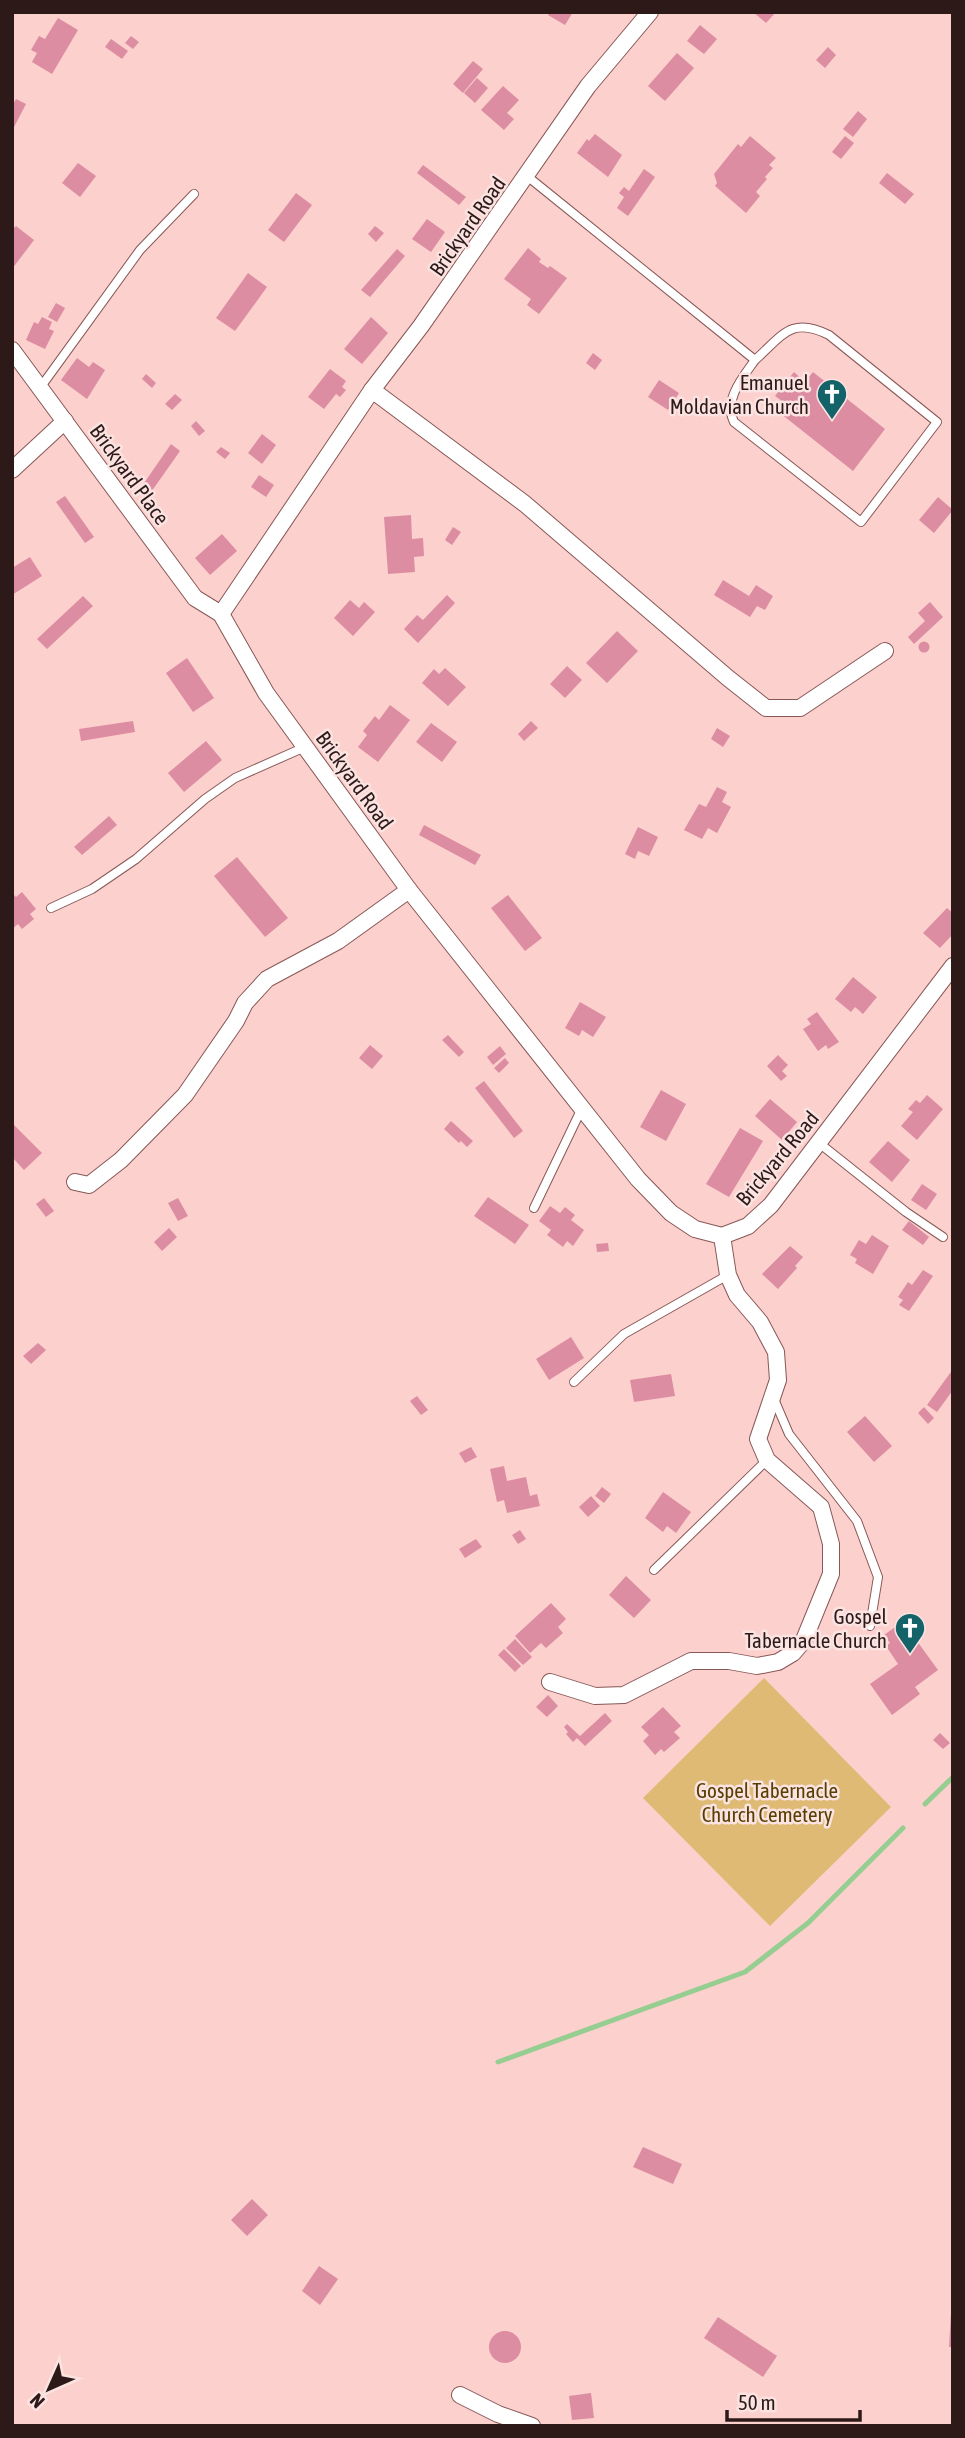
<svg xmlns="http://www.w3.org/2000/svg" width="965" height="2438" viewBox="0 0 965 2438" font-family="'Asap Condensed',sans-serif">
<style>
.green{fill:#deba74}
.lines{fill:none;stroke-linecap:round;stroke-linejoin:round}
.stream{stroke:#96cd91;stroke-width:5}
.building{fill:#dd8da2}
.service-casing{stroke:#875856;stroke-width:10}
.minor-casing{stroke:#875856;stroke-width:18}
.service{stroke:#fff;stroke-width:8}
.minor{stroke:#fff;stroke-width:16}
.labels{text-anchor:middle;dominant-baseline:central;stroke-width:5;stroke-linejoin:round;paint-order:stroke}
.street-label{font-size:21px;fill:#2c1918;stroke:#fae3e1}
.poi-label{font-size:21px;fill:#2c1918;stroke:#fae3e1;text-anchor:end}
.park-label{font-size:21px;fill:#573e01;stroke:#fae3e1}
</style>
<rect width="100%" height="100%" fill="#fcd0cd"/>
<!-- green -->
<polygon class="green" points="764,1678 891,1807 770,1926 643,1798"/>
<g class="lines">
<!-- stream -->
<g class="stream">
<polyline points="925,1804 953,1777"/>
<polyline points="498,2062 745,1972 808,1923 903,1828"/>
</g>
</g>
<!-- building -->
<g class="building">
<polygon points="550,12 573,12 565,25 548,15"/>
<polygon points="753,12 776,12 766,23"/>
<polygon points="58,18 78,30 52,74 32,62 37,53 31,50 39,36 45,39"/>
<polygon points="700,25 717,39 704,54 687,41"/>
<polygon points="131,36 139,42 133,49 125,43"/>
<polygon points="111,39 128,51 122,59 105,47"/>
<polygon points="828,47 836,55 825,68 816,60"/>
<polygon points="677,53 694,68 665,101 648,86"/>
<polygon points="473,61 483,69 463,93 453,84"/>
<polygon points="477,78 488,88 475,103 464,93"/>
<polygon points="503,86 519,100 507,113 514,119 504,130 481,110"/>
<polygon points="16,99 26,104 12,131 12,106"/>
<polygon points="858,111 867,119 853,137 843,129"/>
<polygon points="595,134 622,155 608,177 577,153 587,139 589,141"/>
<polygon points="750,136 776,158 769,165 773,168 765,177 767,179 756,192 760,196 746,213 715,186 717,183 714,174 738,144 741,147"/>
<polygon points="845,136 854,143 841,159 832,152"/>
<polygon points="78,163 96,176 80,197 62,183"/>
<polygon points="423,165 466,197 459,205 417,173"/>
<polygon points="644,169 655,177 628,216 617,208 624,197 619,193 624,187 629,191"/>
<polygon points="887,173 914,194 905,204 879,183"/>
<polygon points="296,193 312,205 284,242 268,230"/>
<polygon points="427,219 445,232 431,252 412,239"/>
<polygon points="16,226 34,240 12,269 12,230"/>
<polygon points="375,226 384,233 376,242 368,234"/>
<polygon points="528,248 541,259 539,262 548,268 550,266 567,278 539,314 527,305 531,299 504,279"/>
<polygon points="397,249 405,256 370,297 361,290"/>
<polygon points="248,273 267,287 235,331 216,318"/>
<polygon points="56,303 65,308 57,322 48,317"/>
<polygon points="42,317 52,322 49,329 54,331 45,349 26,340 34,322 38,324"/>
<polygon points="371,317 388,333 362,364 344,349"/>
<polygon points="593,353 602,360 595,370 586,363"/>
<polygon points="77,358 89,367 93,362 105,370 87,399 61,380"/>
<polygon points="330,369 346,381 342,387 346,390 340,397 336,394 324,409 308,397"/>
<polygon points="794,372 805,382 813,372 885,429 853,471 780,413 786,404 775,396"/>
<polygon points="146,374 156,383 152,388 142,379"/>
<polygon points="659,380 679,393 668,410 648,397"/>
<polygon points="175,394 182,400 172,410 165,404"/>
<polygon points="196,421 205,431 199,436 191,426"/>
<polygon points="262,434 276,445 262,464 248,453"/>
<polygon points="171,444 180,451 149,495 140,489"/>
<polygon points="221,447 230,453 225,459 216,452"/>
<polygon points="259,475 274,485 266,497 251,487"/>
<polygon points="65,496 94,537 85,543 56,502"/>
<polygon points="938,497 953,510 934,533 919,520"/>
<polygon points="411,515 412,539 423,538 424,556 414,557 415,572 388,574 384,517"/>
<polygon points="453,527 461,532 452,545 445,540"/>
<polygon points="222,534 237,551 210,575 195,558"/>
<polygon points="30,557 42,576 12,595 12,568"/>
<polygon points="723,580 749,596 756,585 773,596 765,610 757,606 750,617 714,595"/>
<polygon points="447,595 455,603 418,643 404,629 417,615 423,620"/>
<polygon points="83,596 93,606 47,649 37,639"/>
<polygon points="350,600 359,608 364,602 375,612 353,636 334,618"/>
<polygon points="930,602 943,617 914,644 908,637 925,621 918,613"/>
<polygon points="617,631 638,651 607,683 586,663"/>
<circle cx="924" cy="647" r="5.5"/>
<polygon points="187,658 214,698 193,712 166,673"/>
<polygon points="567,666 582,680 565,698 550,684"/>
<polygon points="445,668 466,687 448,706 422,683 434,669 439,674"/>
<polygon points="390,705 410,720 378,762 358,747 367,735 363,731 375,716 379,720"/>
<polygon points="133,721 135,732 81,741 79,729"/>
<polygon points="531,721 538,728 524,741 518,734"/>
<polygon points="431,723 457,742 442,762 416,742"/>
<polygon points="717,728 730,736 723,747 711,739"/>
<polygon points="206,741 222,760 184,792 168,773"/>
<polygon points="717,787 727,792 722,802 731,807 717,833 708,828 702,839 684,830 699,804 706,807"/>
<polygon points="109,816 117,825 82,855 74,847"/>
<polygon points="424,825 481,855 475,865 419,835"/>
<polygon points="638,827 658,837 649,856 638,851 635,859 625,854"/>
<polygon points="237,857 288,918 265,937 214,876"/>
<polygon points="22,892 36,909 30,914 34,919 22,929 18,924 12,929 12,893 16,897"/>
<polygon points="508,895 542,938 525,951 491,908"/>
<polygon points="947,908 953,913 953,934 940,948 923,933"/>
<polygon points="853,977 877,997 863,1014 855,1007 851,1012 835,999"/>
<polygon points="580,1002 606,1017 593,1037 582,1030 579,1036 565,1028"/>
<polygon points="817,1012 839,1042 828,1049 826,1045 818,1051 803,1029 811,1024 807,1019"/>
<polygon points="448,1035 464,1052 459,1057 442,1040"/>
<polygon points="370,1045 383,1056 372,1069 359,1058"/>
<polygon points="500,1046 506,1054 493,1065 487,1057"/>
<polygon points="778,1055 788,1065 782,1071 787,1076 781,1081 767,1066"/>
<polygon points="505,1058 509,1063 499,1073 494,1068"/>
<polygon points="484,1081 523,1131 514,1138 475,1088"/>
<polygon points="661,1090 686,1104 666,1141 640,1127"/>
<polygon points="927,1095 943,1109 917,1140 901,1126 913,1112 908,1109 916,1100 920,1103"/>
<polygon points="770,1099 797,1122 782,1140 755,1116"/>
<polygon points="451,1121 473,1141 467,1147 461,1141 459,1143 444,1129"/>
<polygon points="12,1123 42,1153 24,1170 12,1157"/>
<polygon points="740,1128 763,1141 729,1197 706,1184"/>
<polygon points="888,1141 910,1160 892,1182 869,1162"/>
<polygon points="922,1184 937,1194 926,1210 911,1200"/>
<polygon points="488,1197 529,1225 515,1244 474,1216"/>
<polygon points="44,1198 54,1211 46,1217 36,1204"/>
<polygon points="178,1198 188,1216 178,1221 168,1203"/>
<polygon points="550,1206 560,1213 565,1207 575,1215 571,1220 584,1230 573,1246 567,1241 563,1247 547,1235 551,1230 539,1221"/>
<polygon points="909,1221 929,1237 923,1245 902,1230"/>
<polygon points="169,1228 177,1237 162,1251 154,1242"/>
<polygon points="872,1235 889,1246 873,1274 855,1263 857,1259 850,1255 859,1240 866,1244"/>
<polygon points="608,1243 609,1251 597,1252 596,1244"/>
<polygon points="790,1246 803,1257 795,1266 797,1268 778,1289 762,1274"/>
<polygon points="923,1270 933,1276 909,1311 899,1305 903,1300 898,1297 908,1282 912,1285"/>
<polygon points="571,1337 584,1358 549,1380 536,1359"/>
<polygon points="38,1343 46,1350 31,1364 23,1356"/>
<polygon points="953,1369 953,1390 937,1412 927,1405"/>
<polygon points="671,1374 675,1396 634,1402 630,1380"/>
<polygon points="417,1396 428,1410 421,1415 410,1401"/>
<polygon points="924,1407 934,1418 928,1424 918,1413"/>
<polygon points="865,1416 892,1446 874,1462 847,1432"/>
<polygon points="471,1447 477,1457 465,1463 459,1453"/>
<polygon points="504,1466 507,1481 526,1477 530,1496 537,1494 540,1506 507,1513 504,1500 497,1502 490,1469"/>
<polygon points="602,1487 611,1494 604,1503 595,1496"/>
<polygon points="663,1492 691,1512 676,1533 667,1526 663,1532 645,1518"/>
<polygon points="591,1496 600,1506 588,1517 579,1507"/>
<polygon points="520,1530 526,1539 518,1544 512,1535"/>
<polygon points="476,1539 482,1547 465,1558 459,1549"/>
<polygon points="626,1576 651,1600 634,1618 609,1595"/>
<polygon points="551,1603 566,1619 558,1627 563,1633 546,1648 541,1643 530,1653 515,1636"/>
<polygon points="898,1625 904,1634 909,1630 938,1670 915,1687 920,1694 892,1715 870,1684 898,1664 886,1646 890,1643 884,1635"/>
<polygon points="515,1639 532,1657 523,1665 506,1648"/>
<polygon points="504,1649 521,1666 515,1672 498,1655"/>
<polygon points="548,1695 558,1706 547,1717 536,1707"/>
<polygon points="663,1707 681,1726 674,1732 680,1738 664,1752 661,1749 655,1755 643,1741 649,1735 641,1727"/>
<polygon points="605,1713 612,1721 585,1746 577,1738 573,1742 566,1734 568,1732 564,1727 567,1724 580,1736"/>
<polygon points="940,1733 950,1743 943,1749 933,1740"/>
<polygon points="643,2147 682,2164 673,2184 633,2167"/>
<polygon points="252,2199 268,2215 247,2236 231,2220"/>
<polygon points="319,2266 338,2279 320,2305 302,2291"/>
<polygon points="951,2313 953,2313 953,2347 949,2347"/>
<polygon points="718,2317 777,2356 763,2377 704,2338"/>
<circle cx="505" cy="2347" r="16"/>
<polygon points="591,2393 594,2418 572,2420 569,2396"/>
</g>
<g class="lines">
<!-- service casing -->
<g class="service-casing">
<g id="service">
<path d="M527 176 755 360C783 335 791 316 829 335L937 422 861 522 734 422C723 400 743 377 755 360"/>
<polyline points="40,388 140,250 194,194"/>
<polyline points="51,908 92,889 136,859 205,799 235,778 305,747"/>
<polyline points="819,1143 906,1212 943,1237"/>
<polyline points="534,1208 582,1108"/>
<polyline points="574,1382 624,1334 728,1275"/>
<polyline points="774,1399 789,1434 857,1521 878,1577 870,1626"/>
<polyline points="654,1570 767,1460"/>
</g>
</g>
<!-- minor casing -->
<g class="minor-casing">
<g id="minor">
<polyline points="12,350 195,598 221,614 266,693 409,890 638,1179 671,1213 695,1229 722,1236 748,1226 771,1205 953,966"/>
<polyline points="372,390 525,504 728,678 766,708 800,708 885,651"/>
<polyline points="12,470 65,421"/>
<polyline points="221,614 372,390 421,326 588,86 650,12"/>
<polyline points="75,1182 89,1185 121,1160 185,1095 236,1021 245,1003 267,979 338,941 409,890"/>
<polyline points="550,1682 595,1696 624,1695 691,1661 729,1661 757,1666 778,1662 793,1653 804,1640 831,1574 831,1544 821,1507 767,1460 758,1439 778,1380 776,1352 760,1322 737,1295 728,1275 722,1236"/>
<polyline points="460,2395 498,2414 532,2426"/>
</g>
</g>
<!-- service -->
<use href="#service" class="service"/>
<!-- minor -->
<use href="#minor" class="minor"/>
</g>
<!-- icons -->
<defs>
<g id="church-pin" transform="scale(1.575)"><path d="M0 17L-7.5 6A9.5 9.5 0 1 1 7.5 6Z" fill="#136369" stroke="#fae3e1"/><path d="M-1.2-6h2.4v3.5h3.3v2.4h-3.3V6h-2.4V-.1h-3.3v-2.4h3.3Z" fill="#fff"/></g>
</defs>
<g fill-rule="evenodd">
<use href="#church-pin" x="832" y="394"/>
<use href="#church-pin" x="910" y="1628"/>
</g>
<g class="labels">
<!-- street labels -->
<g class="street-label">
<text transform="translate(467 226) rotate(-55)">Brickyard Road</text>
<text transform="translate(130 474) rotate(54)">Brickyard Place</text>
<text transform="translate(355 780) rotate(54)">Brickyard Road</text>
<text transform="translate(777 1158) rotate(-50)">Brickyard Road</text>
</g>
<!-- poi labels -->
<g class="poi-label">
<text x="809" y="382">Emanuel<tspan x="809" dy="24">Moldavian Church</tspan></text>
<text x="887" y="1616">Gospel<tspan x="887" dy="24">Tabernacle Church</tspan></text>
</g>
<!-- park labels -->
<g class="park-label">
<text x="767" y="1790">Gospel Tabernacle<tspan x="767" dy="24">Church Cemetery</tspan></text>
</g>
</g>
<!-- border -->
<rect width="965" height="2438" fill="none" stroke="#2c1918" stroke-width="28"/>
<!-- north arrow -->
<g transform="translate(49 2389) rotate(225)" stroke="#fae3e1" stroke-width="5" paint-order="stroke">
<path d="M0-5L12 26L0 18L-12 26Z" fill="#2c1918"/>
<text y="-10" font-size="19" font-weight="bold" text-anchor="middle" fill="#2c1918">N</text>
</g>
<!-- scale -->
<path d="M727 2410v10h133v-10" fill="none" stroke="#2c1918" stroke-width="3.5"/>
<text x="738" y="2410" font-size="21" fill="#2c1918" stroke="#fae3e1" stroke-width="5" paint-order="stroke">50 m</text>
</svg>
